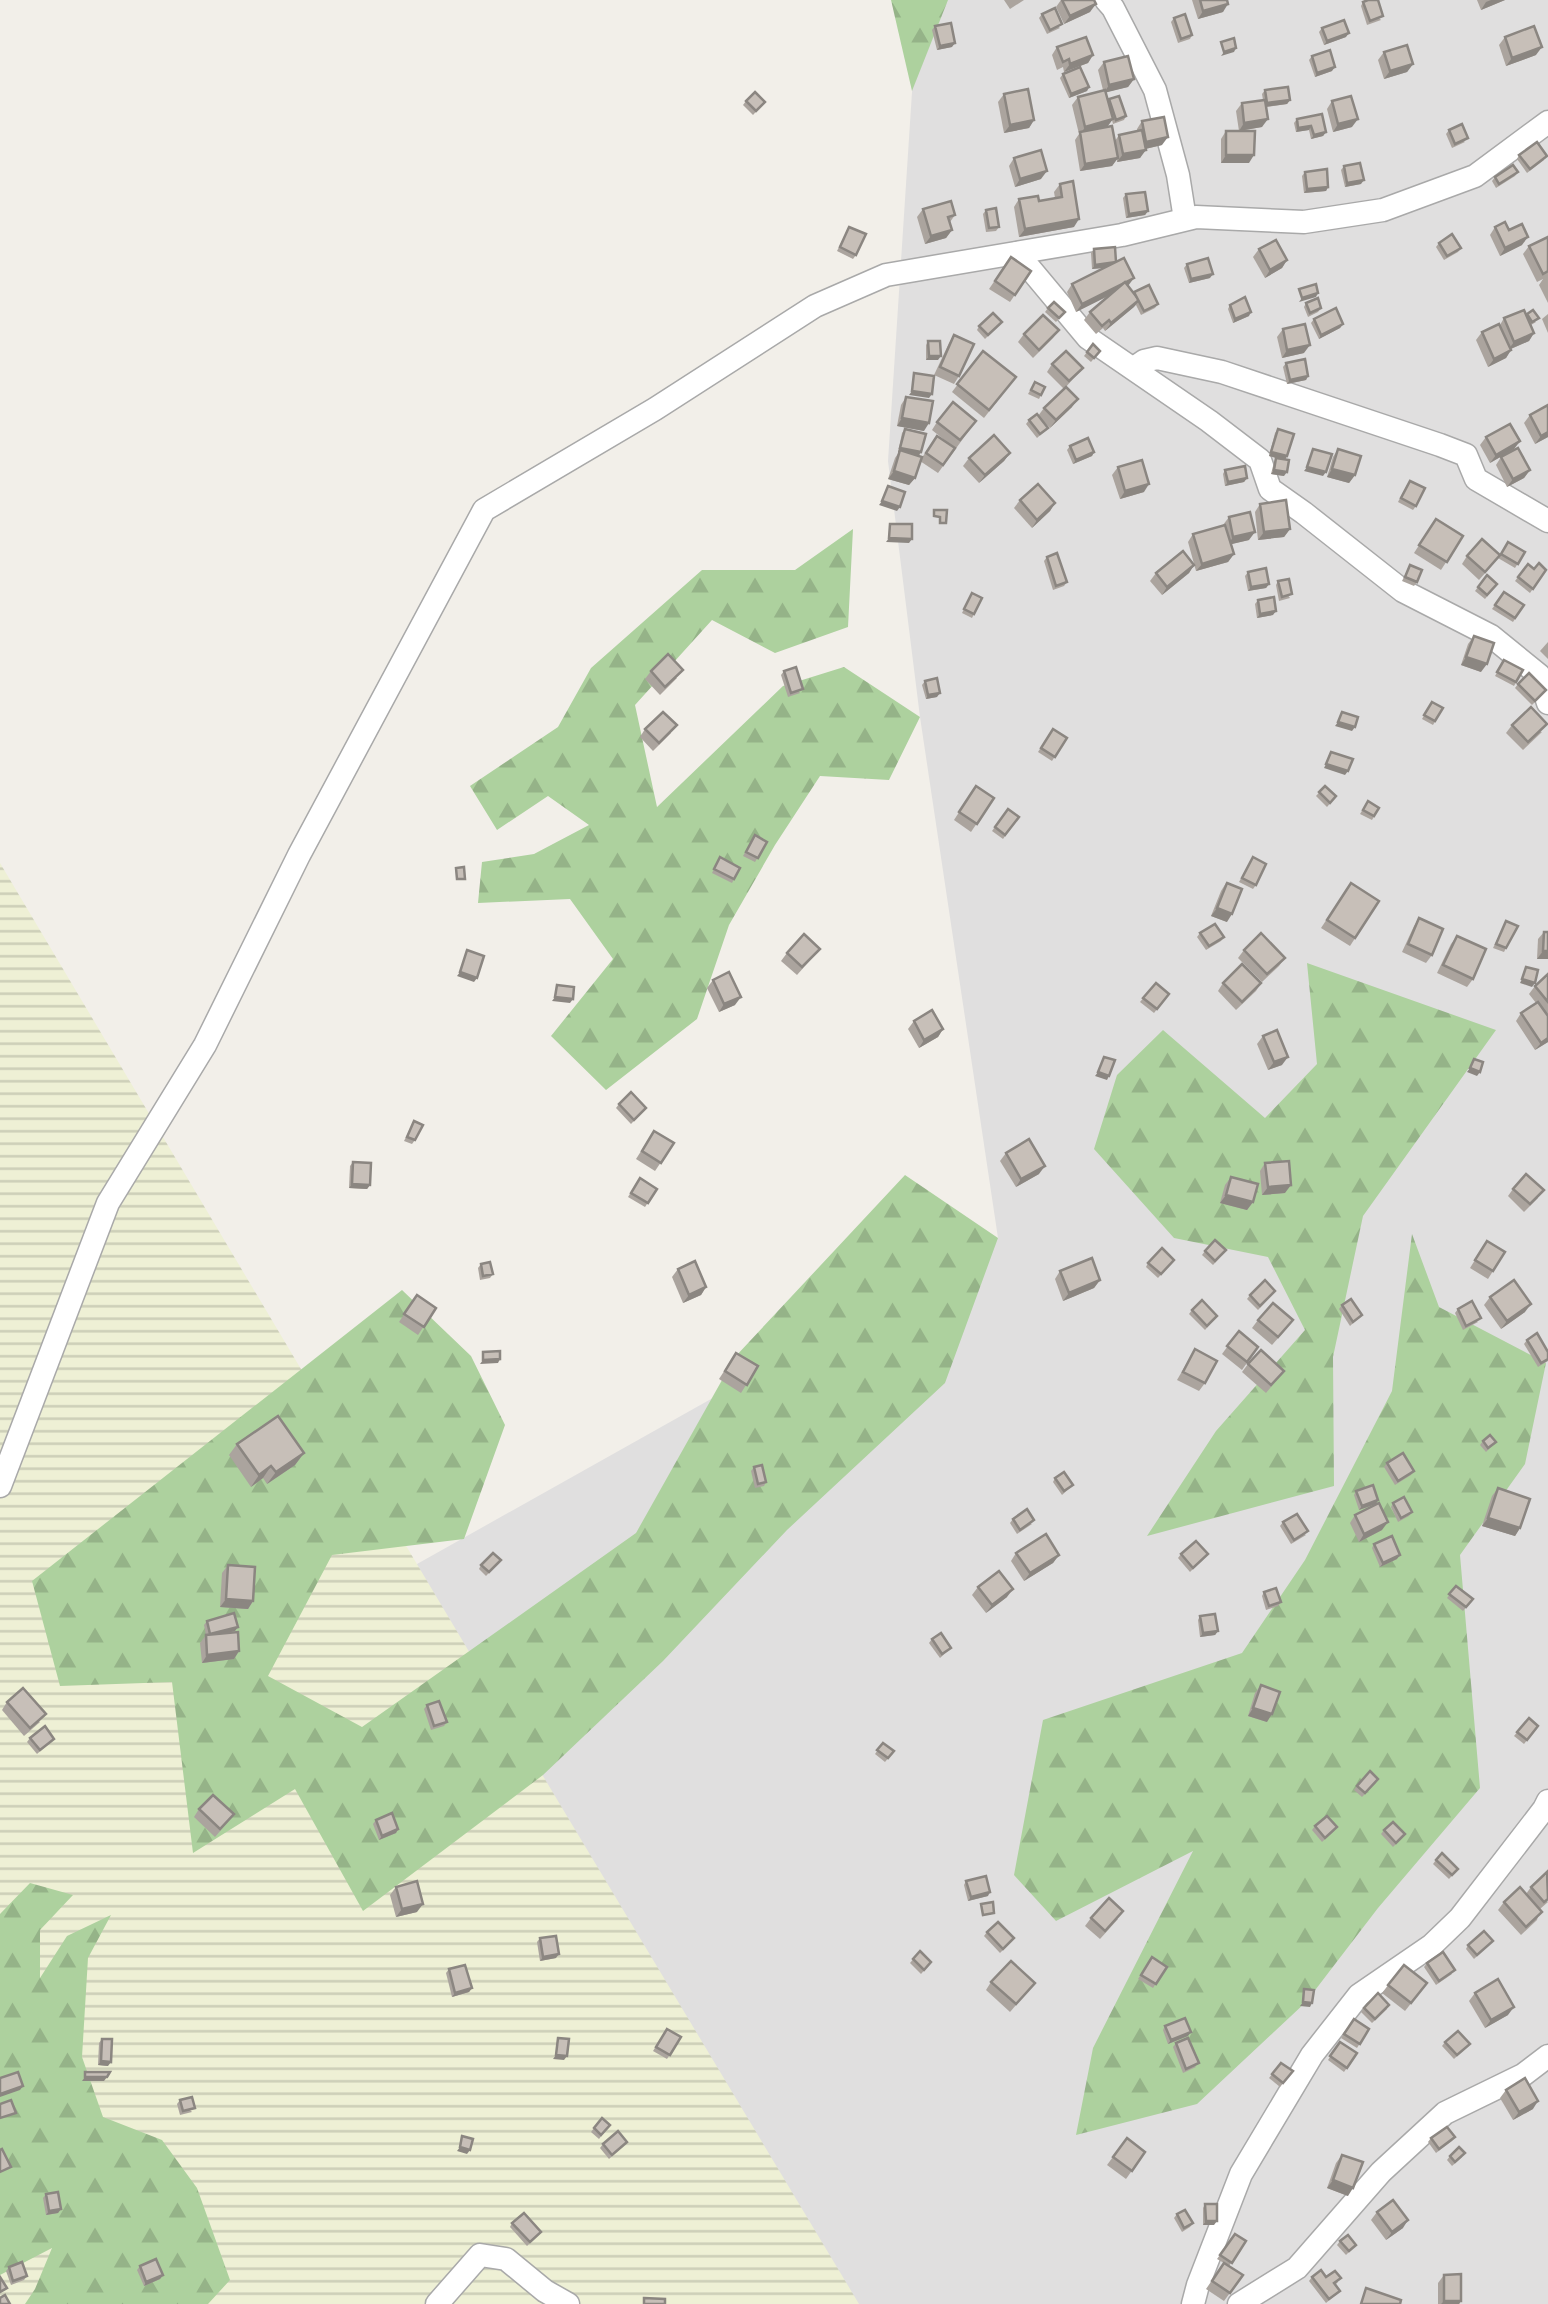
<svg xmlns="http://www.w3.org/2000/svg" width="1548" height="2304" viewBox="0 0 1548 2304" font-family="Montserrat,sans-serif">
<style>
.residential{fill:#e0dfdf}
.farmland{fill:url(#farmland-rules)}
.forest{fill:url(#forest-firs)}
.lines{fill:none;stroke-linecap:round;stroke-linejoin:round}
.minor-casing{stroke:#a9a9a9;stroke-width:25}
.minor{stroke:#fff;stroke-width:22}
.wall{fill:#aba49e}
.shaded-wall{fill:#8b8681}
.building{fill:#c7bfb8;stroke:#8b8681;stroke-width:2.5}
</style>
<defs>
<pattern id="farmland-rules" width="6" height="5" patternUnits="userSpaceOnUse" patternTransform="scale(2.5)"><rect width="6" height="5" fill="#eef0d5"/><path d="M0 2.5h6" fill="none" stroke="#ccceb7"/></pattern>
<pattern id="forest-firs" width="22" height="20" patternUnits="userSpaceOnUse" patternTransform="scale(2.5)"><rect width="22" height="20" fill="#add19e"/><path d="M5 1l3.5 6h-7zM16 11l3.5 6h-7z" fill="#95b388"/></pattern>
</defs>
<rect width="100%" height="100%" fill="#f2efe9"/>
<!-- residential -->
<polygon class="residential" points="918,0 1548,0 1548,2304 0,2304 0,1798 998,1238 920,717 888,461"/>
<!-- farmland -->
<polygon class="farmland" points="0,863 543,1776 859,2304 0,2304"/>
<!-- forest -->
<g class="forest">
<polygon points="891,0 948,0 912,91"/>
<polygon points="853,529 848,627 775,653 712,620 635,705 657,807 783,686 844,667 920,717 889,780 820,776 775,845 729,925 697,1019 606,1090 551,1036 613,959 570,899 478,903 482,862 534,854 589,825 548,796 497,830 470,786 558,727 591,668 702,570 795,570"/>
<polygon points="1307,963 1496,1030 1363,1216 1333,1357 1334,1486 1147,1536 1216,1431 1305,1330 1268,1257 1174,1238 1094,1149 1117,1075 1163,1030 1265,1118 1317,1064"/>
<polygon points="905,1175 998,1238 945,1383 787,1530 663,1661 543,1775 363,1911 295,1789 193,1853 172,1682 60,1686 32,1581 402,1290 471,1356 505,1425 464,1539 332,1555 268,1676 362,1727 636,1533 735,1357"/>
<polygon points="1412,1234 1439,1307 1546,1363 1525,1464 1460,1555 1480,1788 1378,1908 1306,2002 1197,2104 1076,2135 1093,2048 1193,1851 1056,1921 1014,1875 1043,1720 1242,1653 1305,1560 1392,1391"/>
<polygon points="30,1883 73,1895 40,1930 40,1978 67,1936 111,1915 88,1958 82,2057 103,2117 162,2140 197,2188 230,2280 208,2304 25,2304 35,2289 52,2248 0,2275 0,1914"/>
</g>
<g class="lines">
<!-- minor casing -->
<g class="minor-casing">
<g id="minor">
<polyline points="1106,0 1113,8 1155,90 1178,175 1185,219"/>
<polyline points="1017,253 1088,338 1209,421 1260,460 1270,489 1304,513 1403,591 1491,636 1539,675 1548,703"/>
<polyline points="1134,368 1144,361 1157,358 1222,372 1440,445 1466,455 1476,479 1548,521"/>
<polyline points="0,1486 108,1203 205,1045 299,855 484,510 655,409 815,306 886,275 1122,235 1196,217 1304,222 1383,210 1475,176 1548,122"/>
<polyline points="437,2304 480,2255 506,2259 545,2291 568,2304"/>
<polyline points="1193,2304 1198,2285 1241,2174 1312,2055 1359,1995 1432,1945 1460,1918 1544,1809 1548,1801"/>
<polyline points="1239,2304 1297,2268 1381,2172 1445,2113 1523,2075 1548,2056"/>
</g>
</g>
<!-- minor -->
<use href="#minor" class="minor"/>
</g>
<!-- wall -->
<g class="wall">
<polygon points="1004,0 1024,0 1010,9"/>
<polygon points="1061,0 1094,0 1090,12 1064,24 1056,7"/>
<polygon points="1192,0 1227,0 1223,12 1198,19"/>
<polygon points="1477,0 1505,0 1481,10"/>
<polygon points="1363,2 1381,20 1367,25 1361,6"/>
<polygon points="1042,14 1060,28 1047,34 1039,18"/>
<polygon points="1174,18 1192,35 1190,39 1178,43 1171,22"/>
<polygon points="935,26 952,47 937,50 932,30"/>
<polygon points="1322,28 1346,37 1324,45 1319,32"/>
<polygon points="1505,37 1536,55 1506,66 1499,45"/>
<polygon points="1057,47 1093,55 1088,63 1064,72 1063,67 1057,70 1052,55"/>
<polygon points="1384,52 1413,64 1407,72 1384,79 1378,60"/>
<polygon points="1312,56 1332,71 1315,77 1309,60"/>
<polygon points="1104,62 1134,79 1128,87 1106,92 1108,101 1109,99 1126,116 1124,120 1113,124 1112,120 1107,127 1115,141 1119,135 1137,131 1137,129 1142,121 1162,145 1145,149 1140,158 1117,162 1117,159 1112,166 1080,171 1075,140 1079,134 1072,105 1078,97 1103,90 1098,70"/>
<polygon points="1063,74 1089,87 1087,91 1069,98 1060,78"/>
<polygon points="1265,90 1290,100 1287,104 1266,107 1262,127 1239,131 1236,111 1242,103 1263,100 1262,94"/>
<polygon points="1004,94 1034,120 1029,128 1004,133 998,102"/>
<polygon points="746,101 765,102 753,115 743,105"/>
<polygon points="1332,101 1352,127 1333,132 1327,109"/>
<polygon points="1297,119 1326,132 1323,136 1311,139 1309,130 1296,132 1294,123"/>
<polygon points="1449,130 1465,142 1452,148 1446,134"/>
<polygon points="1226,131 1249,163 1221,163 1221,139"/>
<polygon points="1519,155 1544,160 1527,173 1517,159"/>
<polygon points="1014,158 1041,179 1015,187 1009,166"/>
<polygon points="1344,166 1361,184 1345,187 1341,170"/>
<polygon points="1305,172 1328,187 1326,191 1304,193 1302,176"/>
<polygon points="1518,172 1515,176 1496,188 1492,181 1495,177"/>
<polygon points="1060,184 1074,227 1019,237 1014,207 1019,199 1039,201 1055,198 1054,192"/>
<polygon points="1126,194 1148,211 1145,215 1126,218 1123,198"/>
<polygon points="923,209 955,215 950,222 952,230 946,238 925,244 917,217"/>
<polygon points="986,210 999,227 996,231 986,232 983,214"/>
<polygon points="849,227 856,255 853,259 837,251"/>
<polygon points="1495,227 1509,230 1522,245 1500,256 1490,235"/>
<polygon points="1548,237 1548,303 1539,285 1543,279 1537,282 1523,254 1529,246"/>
<polygon points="1439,243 1461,248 1458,252 1444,260 1436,247"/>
<polygon points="1094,249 1116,262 1128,286 1134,293 1158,304 1155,308 1141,315 1136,305 1105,331 1103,328 1096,334 1084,320 1090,312 1110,295 1076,312 1067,292 1072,284 1104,268 1092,269 1091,253"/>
<polygon points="1259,249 1287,260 1282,268 1265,278 1253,257"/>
<polygon points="1011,257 1031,271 1010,302 989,289"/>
<polygon points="1187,264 1210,278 1189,283 1184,268"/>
<polygon points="1306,303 1321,308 1318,312 1308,317 1304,307"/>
<polygon points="1230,305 1249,316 1233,323 1228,309"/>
<polygon points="1048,308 1065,312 1056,322 1045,312"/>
<polygon points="1548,314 1548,333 1542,319"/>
<polygon points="1527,315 1536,322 1531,325 1534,333 1529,341 1511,349 1511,350 1506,358 1488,367 1476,340 1482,332 1500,325 1504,318"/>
<polygon points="1314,319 1343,324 1340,328 1319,339 1311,323"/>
<polygon points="1002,322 985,339 977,330 979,326"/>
<polygon points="1283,329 1304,353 1282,358 1277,337"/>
<polygon points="1059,330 1053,338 1033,358 1018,342 1024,334"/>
<polygon points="954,335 959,376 954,384 934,375 949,343"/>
<polygon points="928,341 938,360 926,360 926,345"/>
<polygon points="1093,344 1100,351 1091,362 1084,356"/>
<polygon points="983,351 1016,377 984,418 952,392"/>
<polygon points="1286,363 1308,376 1306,380 1287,384 1283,367"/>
<polygon points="1052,364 1083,368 1064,389 1047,372"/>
<polygon points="1035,382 1041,395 1039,399 1028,394"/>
<polygon points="906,397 924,431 897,426 901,405"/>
<polygon points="1072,407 1050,428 1039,417 1048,428 1037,438 1026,424 1029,420 1038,416 1044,408"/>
<polygon points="1530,415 1548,437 1535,444 1524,423"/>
<polygon points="976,421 938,473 920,461 915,478 909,485 888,479 895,458 899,452 898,452 902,433 905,429 921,452 919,456 921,459 937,436 947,442 932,430 937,422"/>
<polygon points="1278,429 1287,456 1285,460 1284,476 1271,474 1274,462 1276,458 1269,456 1275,433"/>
<polygon points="1486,437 1520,441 1514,449 1490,463 1480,445"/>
<polygon points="1070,446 1094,452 1092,456 1073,464 1067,450"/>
<polygon points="1338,449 1355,475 1349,483 1327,477 1333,457"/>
<polygon points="1010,453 1004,461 979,483 963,466 969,458"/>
<polygon points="1501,457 1530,470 1524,478 1507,487 1496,465"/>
<polygon points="1118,467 1144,492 1120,499 1112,475"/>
<polygon points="1225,470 1247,478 1244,482 1225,486 1223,474"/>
<polygon points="1407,485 1416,506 1413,510 1398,502"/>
<polygon points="1020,500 1055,503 1050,511 1032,528 1014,508"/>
<polygon points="1260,504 1290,529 1284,537 1258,540 1255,512"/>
<polygon points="1229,517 1249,540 1231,544 1234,554 1228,562 1196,571 1188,542 1193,534 1223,525"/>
<polygon points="1436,519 1463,536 1441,570 1414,553"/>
<polygon points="1508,542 1525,552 1515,568 1498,558"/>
<polygon points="1467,556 1494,563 1479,580 1462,564"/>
<polygon points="1047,557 1067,582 1064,586 1053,590 1044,561"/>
<polygon points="1528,564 1534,569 1546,570 1530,593 1515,581"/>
<polygon points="1194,565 1189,573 1162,595 1150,581 1156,573"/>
<polygon points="1410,565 1417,582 1414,586 1402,581"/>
<polygon points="1248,572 1269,584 1266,588 1248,591 1245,576"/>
<polygon points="1487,575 1497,584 1485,599 1475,591"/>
<polygon points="1278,581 1290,598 1279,601 1276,585"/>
<polygon points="1504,592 1524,605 1513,622 1492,609"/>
<polygon points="972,593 974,614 972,618 962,613"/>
<polygon points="1258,600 1273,615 1257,618 1255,604"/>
<polygon points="1474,636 1481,672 1461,665 1468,644"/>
<polygon points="1548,642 1548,659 1540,651"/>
<polygon points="1504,660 1523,670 1514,686 1495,676"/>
<polygon points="651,671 677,678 660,695 645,679"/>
<polygon points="784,671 800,693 788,697 781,675"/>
<polygon points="925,681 937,697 926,699 922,685"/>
<polygon points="1518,684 1543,694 1532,705 1515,688"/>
<polygon points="1432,702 1443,708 1433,725 1422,719"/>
<polygon points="1512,725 1542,732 1523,750 1506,733"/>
<polygon points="645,729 671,733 653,751 640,737"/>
<polygon points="1053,729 1067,738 1052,761 1038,752"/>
<polygon points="976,786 994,798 971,832 954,820"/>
<polygon points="1325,786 1333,800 1327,807 1316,796"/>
<polygon points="1368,801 1379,808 1372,820 1360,814"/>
<polygon points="1008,809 1019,817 1003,839 992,831"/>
<polygon points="755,835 767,842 755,862 743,856"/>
<polygon points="720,857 734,879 732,883 712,873"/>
<polygon points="1253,857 1256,885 1253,889 1239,882"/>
<polygon points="1226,883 1227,922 1211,916 1221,891"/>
<polygon points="1351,883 1379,901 1350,946 1321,928"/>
<polygon points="1419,918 1432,955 1426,963 1402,952 1414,926"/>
<polygon points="1506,921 1506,948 1504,952 1493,948"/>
<polygon points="1544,932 1548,959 1537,959 1538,939"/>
<polygon points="1200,933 1224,937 1221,941 1206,950 1197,937"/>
<polygon points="1457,936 1473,979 1467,987 1437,973 1451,944"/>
<polygon points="820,949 797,975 781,961 787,953"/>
<polygon points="1244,950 1285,958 1279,966 1262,982 1238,958"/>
<polygon points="1548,974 1548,1042 1535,1050 1516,1021 1521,1013 1536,1003 1529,994 1535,986"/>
<polygon points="713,980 735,1005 719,1012 707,988"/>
<polygon points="1156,983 1169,994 1154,1013 1140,1002"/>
<polygon points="1223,983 1261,983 1256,991 1236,1010 1218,991"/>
<polygon points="914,1021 943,1029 938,1037 919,1048 908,1029"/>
<polygon points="1263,1036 1282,1065 1268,1070 1257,1044"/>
<polygon points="619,1104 646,1108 631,1124 616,1108"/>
<polygon points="414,1121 415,1140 412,1144 404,1141"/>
<polygon points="654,1131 674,1143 655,1171 636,1159"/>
<polygon points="1006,1153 1039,1174 1016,1187 1000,1161"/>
<polygon points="353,1162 370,1185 367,1189 349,1188 350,1166"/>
<polygon points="1265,1163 1285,1193 1262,1195 1260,1171"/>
<polygon points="1231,1177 1253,1202 1247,1210 1220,1203 1225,1185"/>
<polygon points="640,1178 657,1189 645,1207 628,1197"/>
<polygon points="1513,1189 1538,1198 1524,1212 1508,1196"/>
<polygon points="1487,1241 1505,1252 1488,1279 1470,1268"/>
<polygon points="1205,1251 1223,1254 1213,1265 1202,1255"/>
<polygon points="1174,1260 1158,1278 1146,1267 1148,1263"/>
<polygon points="481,1264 493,1274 490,1278 480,1280 478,1268"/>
<polygon points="678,1269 706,1287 701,1295 683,1303 672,1277"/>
<polygon points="1060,1271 1100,1280 1094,1288 1063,1301 1055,1279"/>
<polygon points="417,1295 436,1308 418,1335 399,1322"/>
<polygon points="1250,1295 1272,1295 1258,1310 1247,1299"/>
<polygon points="1490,1297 1525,1312 1501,1329 1484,1305"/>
<polygon points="1342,1305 1362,1315 1350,1326 1339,1309"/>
<polygon points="1458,1309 1478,1322 1463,1330 1455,1313"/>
<polygon points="1192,1310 1217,1316 1205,1330 1189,1314"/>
<polygon points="1258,1320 1287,1328 1272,1345 1252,1328"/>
<polygon points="1239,1331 1258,1347 1242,1370 1222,1354"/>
<polygon points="1527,1340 1548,1361 1538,1367 1524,1344"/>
<polygon points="1195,1349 1205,1383 1199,1391 1177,1380"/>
<polygon points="736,1353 758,1366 741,1393 719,1379"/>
<polygon points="1248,1364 1284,1371 1266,1393 1242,1372"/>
<polygon points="1483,1441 1496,1442 1486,1452 1480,1445"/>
<polygon points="237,1444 304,1453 295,1465 267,1484 263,1478 251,1487 229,1455"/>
<polygon points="1387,1463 1414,1471 1411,1475 1395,1485 1384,1467"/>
<polygon points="754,1467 766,1482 764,1486 755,1488 751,1471"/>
<polygon points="1055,1478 1073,1485 1062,1495 1053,1482"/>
<polygon points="1498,1488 1520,1528 1515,1536 1482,1526 1492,1496"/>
<polygon points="1356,1491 1378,1500 1376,1504 1359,1510 1354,1495"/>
<polygon points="1393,1503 1412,1512 1409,1516 1398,1522 1391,1507"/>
<polygon points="1355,1515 1382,1530 1359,1542 1350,1523"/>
<polygon points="1013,1519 1032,1524 1017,1534 1010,1523"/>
<polygon points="1283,1522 1306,1535 1291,1544 1280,1526"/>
<polygon points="1374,1544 1397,1559 1380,1567 1372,1548"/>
<polygon points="1016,1553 1059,1555 1053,1563 1024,1581 1011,1561"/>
<polygon points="1181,1554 1208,1554 1190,1572 1178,1558"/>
<polygon points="501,1560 486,1576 479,1569 481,1565"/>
<polygon points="228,1565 253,1601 248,1609 220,1607 222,1573"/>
<polygon points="1456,1586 1473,1599 1463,1611 1447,1598"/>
<polygon points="978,1587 1007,1597 986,1613 972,1595"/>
<polygon points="1264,1592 1281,1602 1278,1606 1266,1610 1262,1596"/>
<polygon points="1200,1616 1218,1631 1215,1635 1200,1637 1198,1620"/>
<polygon points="207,1621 235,1631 223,1634 239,1651 234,1659 202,1663 200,1643 206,1635 204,1625"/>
<polygon points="932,1639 951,1648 940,1658 929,1643"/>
<polygon points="1261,1685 1267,1722 1248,1716 1255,1693"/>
<polygon points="7,1702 40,1722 24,1736 2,1710"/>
<polygon points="427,1705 447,1722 444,1726 431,1730 424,1709"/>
<polygon points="1529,1718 1538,1726 1524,1744 1514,1736"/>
<polygon points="30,1738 54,1739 37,1754 27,1742"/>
<polygon points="883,1743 894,1751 885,1762 875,1754"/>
<polygon points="1376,1783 1362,1797 1354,1790 1357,1786"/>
<polygon points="199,1809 228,1822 215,1837 194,1817"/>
<polygon points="376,1820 398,1829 396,1833 379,1840 373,1824"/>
<polygon points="1315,1826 1334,1831 1322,1842 1312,1830"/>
<polygon points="1384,1830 1402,1838 1393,1847 1381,1834"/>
<polygon points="1436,1860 1458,1869 1449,1879 1433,1864"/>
<polygon points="966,1881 988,1896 968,1901 964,1885"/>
<polygon points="396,1887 417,1912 396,1917 390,1895"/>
<polygon points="1531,1887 1548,1902 1540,1909 1537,1920 1521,1935 1498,1910 1504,1902 1526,1894"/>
<polygon points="1091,1918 1118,1919 1100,1939 1085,1926"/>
<polygon points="987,1932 1011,1942 1000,1953 984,1936"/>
<polygon points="540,1938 556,1958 540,1961 537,1942"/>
<polygon points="1493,1941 1474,1959 1466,1949 1468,1945"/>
<polygon points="920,1951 928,1966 921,1974 910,1963"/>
<polygon points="1152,1957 1167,1967 1153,1988 1138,1979"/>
<polygon points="1427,1963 1452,1974 1436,1985 1424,1967"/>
<polygon points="1404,1965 1427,1983 1405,2011 1382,1993"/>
<polygon points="449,1969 472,1988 469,1992 452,1997 446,1973"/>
<polygon points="991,1982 1035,1983 1010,2012 986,1990"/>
<polygon points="1475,1993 1508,2015 1485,2028 1469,2001"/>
<polygon points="1364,2008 1387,2009 1372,2023 1361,2012"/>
<polygon points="1354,2019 1369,2029 1357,2048 1341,2038"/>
<polygon points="1165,2026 1188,2036 1168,2044 1163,2030"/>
<polygon points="667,2029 681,2037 667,2059 653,2051"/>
<polygon points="102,2039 108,2066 98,2065 99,2043"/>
<polygon points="1340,2042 1357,2053 1344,2072 1328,2060"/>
<polygon points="1445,2042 1470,2044 1454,2059 1442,2046"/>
<polygon points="1176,2043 1196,2067 1183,2073 1173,2047"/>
<polygon points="1281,2063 1293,2071 1280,2087 1269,2078"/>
<polygon points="1506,2090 1533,2109 1513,2120 1500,2098"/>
<polygon points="180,2100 192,2112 180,2115 177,2104"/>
<polygon points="602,2118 610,2125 599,2139 591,2132"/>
<polygon points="1455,2137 1452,2141 1436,2153 1428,2142 1431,2138"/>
<polygon points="1127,2138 1145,2152 1126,2179 1107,2165"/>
<polygon points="627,2142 609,2159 600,2148 603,2144"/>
<polygon points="1342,2155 1348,2196 1327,2188 1336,2163"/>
<polygon points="1450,2156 1462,2157 1452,2166 1447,2160"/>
<polygon points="46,2194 61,2209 58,2213 46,2215 43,2198"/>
<polygon points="1205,2204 1214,2225 1203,2225 1203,2208"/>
<polygon points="1377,2212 1403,2228 1386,2240 1371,2220"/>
<polygon points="1177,2214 1193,2223 1190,2227 1182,2232 1174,2218"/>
<polygon points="512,2223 541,2232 527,2246 510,2227"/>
<polygon points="1235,2234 1246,2241 1229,2266 1243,2275 1224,2301 1206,2289 1224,2263 1217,2259"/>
<polygon points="1340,2241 1356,2245 1346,2255 1337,2245"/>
<polygon points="140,2266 163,2275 160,2279 144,2286 137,2270"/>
<polygon points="9,2267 27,2276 24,2280 11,2285 6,2271"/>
<polygon points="1444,2275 1461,2301 1459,2304 1438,2304 1438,2283"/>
<polygon points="1312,2277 1326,2277 1338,2282 1335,2285 1340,2291 1326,2303 1309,2281"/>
</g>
<!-- shaded-wall -->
<g class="shaded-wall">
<polygon points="1491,0 1505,0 1481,10 1486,2"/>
<polygon points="1096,4 1090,12 1064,24 1070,16"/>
<polygon points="1228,4 1223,12 1198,19 1203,11"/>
<polygon points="1349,33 1346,37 1324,45 1327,41"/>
<polygon points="955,43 952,47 937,50 940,46"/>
<polygon points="1542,47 1536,55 1506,66 1512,58"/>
<polygon points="1236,48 1234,52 1221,56 1224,52"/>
<polygon points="1093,55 1088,63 1064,72 1070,64"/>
<polygon points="1413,64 1407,72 1384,79 1390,71"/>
<polygon points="1335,67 1332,71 1315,77 1317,73"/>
<polygon points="1134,79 1128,87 1104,93 1109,85"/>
<polygon points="1089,87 1087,91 1069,98 1071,94"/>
<polygon points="1290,100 1287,104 1264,107 1267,103"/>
<polygon points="1113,119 1107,127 1080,135 1085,127"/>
<polygon points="1268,119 1262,127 1239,131 1244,123"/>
<polygon points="1358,119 1352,127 1333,132 1338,124"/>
<polygon points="1034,120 1029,128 1004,133 1010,125"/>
<polygon points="1311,126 1309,130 1296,132 1298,128"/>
<polygon points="1326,132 1323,136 1311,139 1314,135"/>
<polygon points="1168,137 1162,145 1141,150 1146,142"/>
<polygon points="1146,150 1140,158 1117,162 1123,154"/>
<polygon points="1226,155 1254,155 1249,163 1221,163"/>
<polygon points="1118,158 1112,166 1080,171 1085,164"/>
<polygon points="1047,171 1041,179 1015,187 1020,179"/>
<polygon points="1364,180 1361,184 1345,187 1347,183"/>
<polygon points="1328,187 1326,191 1304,193 1307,189"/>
<polygon points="1148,211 1145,215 1126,218 1129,214"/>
<polygon points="1079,219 1074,227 1019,237 1025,229"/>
<polygon points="952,230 946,238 925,244 931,236"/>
<polygon points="1528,237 1522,245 1500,256 1505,248"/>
<polygon points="1287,260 1282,268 1265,278 1270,270"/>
<polygon points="1116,263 1113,267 1092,269 1095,265"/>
<polygon points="1213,274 1210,278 1189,283 1191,279"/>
<polygon points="1134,278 1128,286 1076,312 1082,304"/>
<polygon points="1318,293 1316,297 1299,302 1302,298"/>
<polygon points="1139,300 1134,307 1105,331 1111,323"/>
<polygon points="1251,312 1249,316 1233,323 1235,319"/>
<polygon points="1343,324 1340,328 1319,339 1321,335"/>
<polygon points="1534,333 1529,341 1508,350 1514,342"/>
<polygon points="1310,345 1304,353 1282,358 1287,350"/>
<polygon points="1511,350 1506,358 1488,367 1494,359"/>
<polygon points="929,356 941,356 938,360 926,360"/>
<polygon points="1308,376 1306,380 1287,384 1290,380"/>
<polygon points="912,391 932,394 929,398 909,395"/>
<polygon points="1078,399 1072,407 1050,428 1056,420"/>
<polygon points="902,418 929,423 924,431 897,426"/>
<polygon points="1548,432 1548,437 1535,444 1541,436"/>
<polygon points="1520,441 1514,449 1490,463 1496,455"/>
<polygon points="900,448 921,452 918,456 898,452"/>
<polygon points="1094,452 1092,456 1073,464 1076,460"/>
<polygon points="1271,452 1287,456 1285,460 1269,456"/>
<polygon points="1010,453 1004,461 979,483 985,475"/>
<polygon points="1307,467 1326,472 1323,476 1304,471"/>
<polygon points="1332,469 1355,475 1349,483 1327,477"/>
<polygon points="1274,470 1287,472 1284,476 1271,474"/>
<polygon points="1530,470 1524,478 1507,487 1513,479"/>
<polygon points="894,471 915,478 909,485 888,479"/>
<polygon points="1247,478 1244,482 1225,486 1228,482"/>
<polygon points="1149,484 1144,492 1120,499 1125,491"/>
<polygon points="882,501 900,507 897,511 879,505"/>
<polygon points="1055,503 1050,511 1032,528 1037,520"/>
<polygon points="1290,529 1284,537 1258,540 1264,532"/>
<polygon points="1255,532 1249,540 1228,545 1233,537"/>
<polygon points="889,538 912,539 909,543 886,542"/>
<polygon points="1234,554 1228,562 1196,571 1202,564"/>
<polygon points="1194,565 1189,573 1162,595 1167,587"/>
<polygon points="1269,584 1266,588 1248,591 1251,587"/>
<polygon points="1276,611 1273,615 1257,618 1260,614"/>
<polygon points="1466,657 1487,664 1481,672 1461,665"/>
<polygon points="940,693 937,697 926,699 928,695"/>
<polygon points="1338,722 1355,727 1352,731 1335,726"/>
<polygon points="1326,764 1348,771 1345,775 1324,768"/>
<polygon points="1217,908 1232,914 1227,922 1211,916"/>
<polygon points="1543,951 1548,951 1548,959 1537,959"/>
<polygon points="460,972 477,978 474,982 457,976"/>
<polygon points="1522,979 1535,983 1532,987 1520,983"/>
<polygon points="555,997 573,999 570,1003 552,1001"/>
<polygon points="741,997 735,1005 719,1012 724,1004"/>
<polygon points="943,1029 938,1037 919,1048 924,1040"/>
<polygon points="1548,1038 1548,1042 1535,1050 1541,1043"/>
<polygon points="1288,1057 1282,1065 1268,1070 1274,1062"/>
<polygon points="1470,1068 1480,1072 1477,1076 1467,1072"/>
<polygon points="1098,1072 1109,1076 1107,1080 1095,1076"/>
<polygon points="1045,1166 1039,1174 1016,1187 1021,1179"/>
<polygon points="352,1184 370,1185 367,1189 349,1188"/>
<polygon points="1291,1185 1285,1193 1262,1195 1268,1187"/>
<polygon points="1226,1195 1253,1202 1247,1210 1220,1203"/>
<polygon points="1100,1280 1094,1288 1063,1301 1069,1293"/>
<polygon points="706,1287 701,1295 683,1303 689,1295"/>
<polygon points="1531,1304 1525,1312 1501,1329 1507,1321"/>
<polygon points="500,1359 498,1363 480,1364 483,1360"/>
<polygon points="304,1453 295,1465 267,1484 276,1472"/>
<polygon points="271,1466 263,1478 251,1487 259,1475"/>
<polygon points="1378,1500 1376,1504 1359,1510 1362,1506"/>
<polygon points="1488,1518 1520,1528 1515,1536 1482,1526"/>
<polygon points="1388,1522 1382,1530 1359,1542 1364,1534"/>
<polygon points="1059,1555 1053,1563 1024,1581 1030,1573"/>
<polygon points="1400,1555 1397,1559 1380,1567 1383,1563"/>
<polygon points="1013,1589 1007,1597 986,1613 992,1605"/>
<polygon points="226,1599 253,1601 248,1609 220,1607"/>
<polygon points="238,1627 235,1631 207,1638 210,1634"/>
<polygon points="1218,1631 1215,1635 1200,1637 1203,1633"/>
<polygon points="239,1651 234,1659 202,1663 207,1655"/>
<polygon points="1253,1708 1272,1714 1267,1722 1248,1716"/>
<polygon points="398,1829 396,1833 379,1840 382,1836"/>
<polygon points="990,1892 988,1896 968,1901 971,1897"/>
<polygon points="423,1904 417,1912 396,1917 402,1909"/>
<polygon points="559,1954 556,1958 540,1961 543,1957"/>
<polygon points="472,1988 469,1992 452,1997 455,1993"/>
<polygon points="1303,2002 1312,2003 1310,2007 1300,2006"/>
<polygon points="1514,2007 1508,2015 1485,2028 1491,2020"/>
<polygon points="1191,2032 1188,2036 1168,2044 1171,2040"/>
<polygon points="556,2055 567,2056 564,2060 553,2059"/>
<polygon points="101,2061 111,2062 108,2066 98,2065"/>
<polygon points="85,2077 107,2077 104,2081 82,2081"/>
<polygon points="23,2086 20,2090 0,2097 0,2094"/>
<polygon points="1538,2101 1533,2109 1513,2120 1519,2112"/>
<polygon points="460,2147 470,2150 467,2154 457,2151"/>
<polygon points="1333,2180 1353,2188 1348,2196 1327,2188"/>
<polygon points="61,2209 58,2213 46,2215 49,2211"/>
<polygon points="1408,2220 1403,2228 1386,2240 1392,2232"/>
<polygon points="1206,2221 1217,2221 1214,2225 1203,2225"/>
<polygon points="163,2275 160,2279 144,2286 146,2282"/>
<polygon points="1444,2301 1461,2301 1459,2304 1441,2304"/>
</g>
<!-- building -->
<g class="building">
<polygon points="1062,0 1094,0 1096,4 1070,16"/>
<polygon points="1200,0 1227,0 1228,4 1203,11"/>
<polygon points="1368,0 1378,0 1383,16 1370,21 1363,2"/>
<polygon points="1055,8 1062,24 1050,30 1042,14"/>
<polygon points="1185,14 1192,35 1181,39 1174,18"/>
<polygon points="1344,20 1349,33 1327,41 1322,28"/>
<polygon points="951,23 955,43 940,46 935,26"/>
<polygon points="1534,26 1542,47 1512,58 1505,37"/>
<polygon points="1086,37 1093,55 1070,64 1069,59 1063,62 1057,47"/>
<polygon points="1234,38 1236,48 1224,52 1221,42"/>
<polygon points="1407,45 1413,64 1390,71 1384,52"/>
<polygon points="1330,50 1335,67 1317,73 1312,56"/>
<polygon points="1128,56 1134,79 1109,85 1104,62"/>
<polygon points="1080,67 1089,87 1071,94 1063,74"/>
<polygon points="1288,87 1290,100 1267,103 1265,90"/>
<polygon points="1028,89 1034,120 1010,125 1004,94"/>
<polygon points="1105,90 1113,119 1085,127 1078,97"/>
<polygon points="755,92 765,102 756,111 746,101"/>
<polygon points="1119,96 1126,116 1116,120 1109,99"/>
<polygon points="1351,96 1358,119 1338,124 1332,101"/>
<polygon points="1265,100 1268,119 1244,123 1242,103"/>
<polygon points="1322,114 1326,132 1314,135 1311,126 1298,128 1297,119"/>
<polygon points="1164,117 1168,137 1146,142 1142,121"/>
<polygon points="1462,124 1468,138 1455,144 1449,130"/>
<polygon points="1112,126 1118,158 1085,164 1080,132"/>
<polygon points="1142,130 1146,150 1123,154 1119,135"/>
<polygon points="1226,131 1255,131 1254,155 1226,155"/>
<polygon points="1537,142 1547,156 1530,169 1519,155"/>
<polygon points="1041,150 1047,171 1020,179 1014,158"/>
<polygon points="1360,163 1364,180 1347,183 1344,166"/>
<polygon points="1513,165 1518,172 1499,184 1495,177"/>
<polygon points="1327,169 1328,187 1307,189 1305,172"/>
<polygon points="1073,181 1079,219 1025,229 1019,199 1038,196 1039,201 1062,197 1060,184"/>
<polygon points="1145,192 1148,211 1129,214 1126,194"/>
<polygon points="951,201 955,215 948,217 952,230 931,236 923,209"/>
<polygon points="996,208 999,227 989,228 986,210"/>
<polygon points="1505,222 1509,230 1522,224 1528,237 1505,248 1495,227"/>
<polygon points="849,227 866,234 856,255 840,247"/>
<polygon points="1452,234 1461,248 1447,256 1439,243"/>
<polygon points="1548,237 1548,271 1543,274 1529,246"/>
<polygon points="1276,240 1287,260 1270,270 1259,249"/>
<polygon points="1115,247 1116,262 1095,265 1094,249"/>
<polygon points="1011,257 1031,271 1015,295 995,281"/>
<polygon points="1124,258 1134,278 1082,304 1072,284"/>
<polygon points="1208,258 1213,274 1191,279 1187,264"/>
<polygon points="1125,282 1139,300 1111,323 1109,320 1102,326 1090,312"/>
<polygon points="1316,284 1318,293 1302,298 1299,289"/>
<polygon points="1149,285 1158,304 1144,311 1134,292"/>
<polygon points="1245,297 1251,312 1235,319 1230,305"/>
<polygon points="1318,298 1321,308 1310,313 1306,303"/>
<polygon points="1054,302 1065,312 1059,318 1048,308"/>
<polygon points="1336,308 1343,324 1321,335 1314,319"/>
<polygon points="1524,310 1534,333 1514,342 1504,318"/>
<polygon points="1533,310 1539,318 1532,322 1527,314"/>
<polygon points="993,313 1002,322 988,335 979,326"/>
<polygon points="1043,315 1059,330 1039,350 1024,334"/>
<polygon points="1305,324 1310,345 1287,350 1283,329"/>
<polygon points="1499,324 1511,350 1494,359 1482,332"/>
<polygon points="954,335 974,344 959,376 940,367"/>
<polygon points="928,341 940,341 941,356 929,356"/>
<polygon points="1093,344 1100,351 1094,358 1087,352"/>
<polygon points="983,351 1016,377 989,410 957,384"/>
<polygon points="1066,351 1083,368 1069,381 1052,364"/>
<polygon points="1305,359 1308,376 1290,380 1286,363"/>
<polygon points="914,373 934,376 932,394 912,391"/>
<polygon points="1035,382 1045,387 1041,395 1031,390"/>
<polygon points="1066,387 1078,399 1056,420 1044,408"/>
<polygon points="906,397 933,401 929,423 902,418"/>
<polygon points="953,402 976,421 960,440 937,422"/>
<polygon points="1548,405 1548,432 1541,436 1530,415"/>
<polygon points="1037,414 1048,428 1040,434 1029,420"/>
<polygon points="1510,424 1520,441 1496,455 1486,437"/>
<polygon points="905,429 926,434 921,452 900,448"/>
<polygon points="1278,429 1294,434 1287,456 1271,452"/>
<polygon points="994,435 1010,453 985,475 969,458"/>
<polygon points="937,436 955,448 943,465 926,453"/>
<polygon points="1088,438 1094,452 1076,460 1070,446"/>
<polygon points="1518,448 1530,470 1513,479 1501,457"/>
<polygon points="1313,449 1332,454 1326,472 1307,467"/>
<polygon points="1338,449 1361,456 1355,475 1332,469"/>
<polygon points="900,450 922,457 915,478 894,471"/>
<polygon points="1276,458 1289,460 1287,472 1274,470"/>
<polygon points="1142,460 1149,484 1125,491 1118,467"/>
<polygon points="1245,466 1247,478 1228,482 1225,470"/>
<polygon points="1410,481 1425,488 1416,506 1401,498"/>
<polygon points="1038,484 1055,503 1037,520 1020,500"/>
<polygon points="888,486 905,492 900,507 882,501"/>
<polygon points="1286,500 1290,529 1264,532 1260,504"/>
<polygon points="934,510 947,510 946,523 940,523 940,517 934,516"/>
<polygon points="1250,512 1255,532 1233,537 1229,517"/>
<polygon points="1436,519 1463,536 1447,562 1419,545"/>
<polygon points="890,524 912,524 912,539 889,538"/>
<polygon points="1225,525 1234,554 1202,564 1193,534"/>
<polygon points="1482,539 1500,555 1485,572 1467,556"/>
<polygon points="1508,542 1525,552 1518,564 1501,554"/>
<polygon points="1183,551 1194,565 1167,587 1156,573"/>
<polygon points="1057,553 1067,582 1056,586 1047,557"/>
<polygon points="1539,563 1546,570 1533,589 1518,577 1528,564 1534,569"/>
<polygon points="1410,565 1422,570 1417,582 1405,577"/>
<polygon points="1266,568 1269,584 1251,587 1248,572"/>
<polygon points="1487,575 1497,584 1487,595 1478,587"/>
<polygon points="1289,579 1292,594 1282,597 1278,581"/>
<polygon points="1504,592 1524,605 1515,618 1495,605"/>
<polygon points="972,593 982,598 974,614 964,609"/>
<polygon points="1274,597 1276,611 1260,614 1258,600"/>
<polygon points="1474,636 1494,643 1487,664 1466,657"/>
<polygon points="668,654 683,670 665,687 651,671"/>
<polygon points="1504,660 1523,670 1516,682 1497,672"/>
<polygon points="796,667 803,689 791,693 784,671"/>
<polygon points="1529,673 1546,690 1535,701 1518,684"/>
<polygon points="937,678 940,693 928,695 925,681"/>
<polygon points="1432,702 1443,708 1435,721 1424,715"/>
<polygon points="1531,707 1547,724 1528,742 1512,725"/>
<polygon points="663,712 677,725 659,743 645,729"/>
<polygon points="1342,712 1358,717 1355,727 1338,722"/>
<polygon points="1053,729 1067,738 1055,757 1041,748"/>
<polygon points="1331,752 1353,759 1348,771 1326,764"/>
<polygon points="976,786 994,798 977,824 959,812"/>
<polygon points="1325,786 1336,796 1330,803 1319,792"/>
<polygon points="1368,801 1379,808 1374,816 1363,810"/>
<polygon points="1008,809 1019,817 1005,835 995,827"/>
<polygon points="755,835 767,842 758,858 746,852"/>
<polygon points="720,857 740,868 734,879 714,869"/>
<polygon points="1253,857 1266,864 1256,885 1242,878"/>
<polygon points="464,867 465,879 457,879 456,868"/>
<polygon points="1227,883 1242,889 1232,914 1217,908"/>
<polygon points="1351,883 1379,901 1355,938 1327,920"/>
<polygon points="1419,918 1443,929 1432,955 1408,944"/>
<polygon points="1506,921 1518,926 1506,948 1496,944"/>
<polygon points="1215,924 1224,937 1209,946 1200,933"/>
<polygon points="1544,932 1548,932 1548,951 1543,951"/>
<polygon points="1261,933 1285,958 1267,974 1244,950"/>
<polygon points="804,934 820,949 802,967 787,953"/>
<polygon points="1457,936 1486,949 1473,979 1443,965"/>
<polygon points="467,950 484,956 477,978 460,972"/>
<polygon points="1242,964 1261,983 1242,1002 1223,983"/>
<polygon points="1526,967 1538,970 1535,983 1522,979"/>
<polygon points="729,972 741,997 724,1004 713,980"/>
<polygon points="1548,974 1548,1002 1535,986"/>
<polygon points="1156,983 1169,994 1157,1009 1143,998"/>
<polygon points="557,985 574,987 573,999 555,997"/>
<polygon points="1538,1002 1548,1016 1548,1038 1541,1043 1521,1013"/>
<polygon points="932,1010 943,1029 924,1040 914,1021"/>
<polygon points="1277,1030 1288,1057 1274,1062 1263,1036"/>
<polygon points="1104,1057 1115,1060 1109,1076 1098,1072"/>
<polygon points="1474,1059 1483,1062 1480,1072 1470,1068"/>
<polygon points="631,1092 646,1108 634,1120 619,1104"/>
<polygon points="414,1121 423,1125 415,1140 407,1137"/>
<polygon points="654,1131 674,1143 661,1163 642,1151"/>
<polygon points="1029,1139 1045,1166 1021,1179 1006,1153"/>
<polygon points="1289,1161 1291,1185 1268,1187 1265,1163"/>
<polygon points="353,1162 371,1163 370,1185 352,1184"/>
<polygon points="1526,1174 1544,1190 1530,1204 1513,1189"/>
<polygon points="1231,1177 1258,1184 1253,1202 1226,1195"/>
<polygon points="640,1178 657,1189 648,1203 631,1193"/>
<polygon points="1215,1240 1226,1250 1215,1261 1205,1251"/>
<polygon points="1487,1241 1505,1252 1493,1271 1475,1260"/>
<polygon points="1162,1248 1174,1260 1161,1274 1148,1263"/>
<polygon points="1092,1258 1100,1280 1069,1293 1060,1271"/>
<polygon points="695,1261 706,1287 689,1295 678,1269"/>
<polygon points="490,1262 493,1274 483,1276 481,1264"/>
<polygon points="1265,1280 1275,1291 1260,1306 1250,1295"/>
<polygon points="1514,1280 1531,1304 1507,1321 1490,1297"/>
<polygon points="417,1295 436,1308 424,1327 404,1314"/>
<polygon points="1351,1299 1362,1315 1353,1322 1342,1305"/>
<polygon points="1202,1300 1217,1316 1207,1326 1192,1310"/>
<polygon points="1472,1301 1481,1318 1466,1326 1458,1309"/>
<polygon points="1273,1303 1293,1320 1278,1337 1258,1320"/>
<polygon points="1239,1331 1258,1347 1247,1362 1227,1346"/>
<polygon points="1537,1333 1548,1352 1548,1359 1541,1363 1527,1340"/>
<polygon points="1195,1349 1217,1361 1205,1383 1183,1372"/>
<polygon points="1261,1350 1284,1371 1271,1385 1248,1364"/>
<polygon points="500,1351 500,1359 483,1360 483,1352"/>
<polygon points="736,1353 758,1366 747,1385 725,1371"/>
<polygon points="278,1416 304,1453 276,1472 271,1466 259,1475 237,1444"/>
<polygon points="1490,1435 1496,1442 1488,1448 1483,1441"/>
<polygon points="1403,1453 1414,1471 1398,1481 1387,1463"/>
<polygon points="762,1465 766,1482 758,1484 754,1467"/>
<polygon points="1064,1472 1073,1485 1064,1491 1055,1478"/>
<polygon points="1373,1485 1378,1500 1362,1506 1356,1491"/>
<polygon points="1498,1488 1530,1499 1520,1528 1488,1518"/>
<polygon points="1404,1497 1412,1512 1401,1518 1393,1503"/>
<polygon points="1379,1503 1388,1522 1364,1534 1355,1515"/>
<polygon points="1027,1509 1034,1520 1020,1530 1013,1519"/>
<polygon points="1297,1514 1308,1531 1294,1540 1283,1522"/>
<polygon points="1046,1534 1059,1555 1030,1573 1016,1553"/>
<polygon points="1392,1536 1400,1555 1383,1563 1374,1544"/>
<polygon points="1196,1541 1208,1554 1193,1568 1181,1554"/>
<polygon points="493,1553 501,1560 489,1572 481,1565"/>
<polygon points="228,1565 255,1567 253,1601 226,1599"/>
<polygon points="999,1571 1013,1589 992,1605 978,1587"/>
<polygon points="1456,1586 1473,1599 1466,1607 1449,1594"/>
<polygon points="1276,1588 1281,1602 1269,1606 1264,1592"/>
<polygon points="234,1613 238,1627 210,1634 207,1621"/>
<polygon points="1215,1614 1218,1631 1203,1633 1200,1616"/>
<polygon points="238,1632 239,1651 207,1655 206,1635"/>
<polygon points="941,1633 951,1648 942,1654 932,1639"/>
<polygon points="1261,1685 1280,1692 1272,1714 1253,1708"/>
<polygon points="23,1688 46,1714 30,1728 7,1702"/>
<polygon points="439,1701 447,1722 434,1726 427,1705"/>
<polygon points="1529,1718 1538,1726 1527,1740 1517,1732"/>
<polygon points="45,1726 54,1739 40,1750 30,1738"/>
<polygon points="883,1743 894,1751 888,1758 877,1750"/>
<polygon points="1370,1771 1378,1779 1365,1793 1357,1786"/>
<polygon points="213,1795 234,1814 220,1829 199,1809"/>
<polygon points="392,1813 398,1829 382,1836 376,1820"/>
<polygon points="1327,1816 1337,1827 1325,1838 1315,1826"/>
<polygon points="1393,1822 1405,1834 1396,1843 1384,1830"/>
<polygon points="1442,1853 1458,1869 1452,1875 1436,1860"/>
<polygon points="1547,1872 1548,1899 1544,1902 1531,1887"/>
<polygon points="986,1876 990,1892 971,1897 966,1881"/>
<polygon points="417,1881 423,1904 402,1909 396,1887"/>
<polygon points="1520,1887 1542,1912 1526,1927 1504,1902"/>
<polygon points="1109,1898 1123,1911 1105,1931 1091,1918"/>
<polygon points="993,1902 994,1913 983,1915 981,1904"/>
<polygon points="998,1922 1014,1938 1003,1949 987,1932"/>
<polygon points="1484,1931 1493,1941 1477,1955 1468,1945"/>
<polygon points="556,1936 559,1954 543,1957 540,1938"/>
<polygon points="920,1951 931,1962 924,1970 913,1959"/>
<polygon points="1443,1952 1455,1970 1439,1981 1427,1963"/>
<polygon points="1152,1957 1167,1967 1156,1984 1141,1975"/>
<polygon points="1011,1961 1035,1983 1016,2004 991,1982"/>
<polygon points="465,1965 472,1988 455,1993 449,1969"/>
<polygon points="1404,1965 1427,1983 1411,2003 1388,1985"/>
<polygon points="1498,1979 1514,2007 1491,2020 1475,1993"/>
<polygon points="1304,1989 1314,1990 1312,2003 1303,2002"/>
<polygon points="1378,1993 1389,2005 1375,2019 1364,2008"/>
<polygon points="1185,2018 1191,2032 1171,2040 1165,2026"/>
<polygon points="1354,2019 1369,2029 1360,2044 1344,2034"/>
<polygon points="667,2029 681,2037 670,2055 656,2047"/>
<polygon points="1458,2031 1470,2044 1457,2055 1445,2042"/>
<polygon points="558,2038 569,2039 567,2056 556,2055"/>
<polygon points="1188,2038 1199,2063 1186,2069 1176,2043"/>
<polygon points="102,2039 112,2039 111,2062 101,2061"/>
<polygon points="1340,2042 1357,2053 1347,2068 1330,2056"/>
<polygon points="1281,2063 1293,2071 1283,2083 1272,2074"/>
<polygon points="18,2072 23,2086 0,2094 0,2078"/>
<polygon points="85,2072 110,2072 107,2077 85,2077"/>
<polygon points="1525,2078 1538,2101 1519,2112 1506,2090"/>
<polygon points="192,2097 195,2108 183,2111 180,2100"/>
<polygon points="11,2100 16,2113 0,2118 0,2104"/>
<polygon points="602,2118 610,2125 601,2135 594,2128"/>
<polygon points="1447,2127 1455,2137 1439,2149 1431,2138"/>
<polygon points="618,2131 627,2142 612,2155 603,2144"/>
<polygon points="462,2136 473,2139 470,2150 460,2147"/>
<polygon points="1127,2138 1145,2152 1132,2171 1113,2157"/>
<polygon points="1459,2147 1465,2153 1455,2162 1450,2156"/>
<polygon points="2,2149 11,2167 0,2172 0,2150"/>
<polygon points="1342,2155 1363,2162 1353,2188 1333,2180"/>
<polygon points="58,2192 61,2209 49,2211 46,2194"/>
<polygon points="1393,2200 1408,2220 1392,2232 1377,2212"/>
<polygon points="1205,2204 1217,2204 1217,2221 1206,2221"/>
<polygon points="1185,2210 1193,2223 1184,2228 1177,2214"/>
<polygon points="524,2213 541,2232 530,2242 512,2223"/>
<polygon points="1235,2234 1246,2241 1232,2263 1220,2255"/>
<polygon points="1348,2235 1356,2245 1349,2251 1340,2241"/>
<polygon points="156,2259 163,2275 146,2282 140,2266"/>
<polygon points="22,2262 27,2276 13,2281 9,2267"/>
<polygon points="1224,2263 1243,2275 1230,2293 1212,2281"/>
<polygon points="1321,2270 1326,2277 1335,2271 1341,2278 1334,2283 1340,2291 1329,2299 1312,2277"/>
<polygon points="1461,2274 1461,2301 1444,2301 1444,2275"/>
<polygon points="0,2277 7,2288 0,2292"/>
<polygon points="1366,2288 1401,2300 1400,2304 1361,2304"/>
<polygon points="5,2295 10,2304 0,2304 0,2298"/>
<polygon points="644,2298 665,2299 665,2304 644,2304"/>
</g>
</svg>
